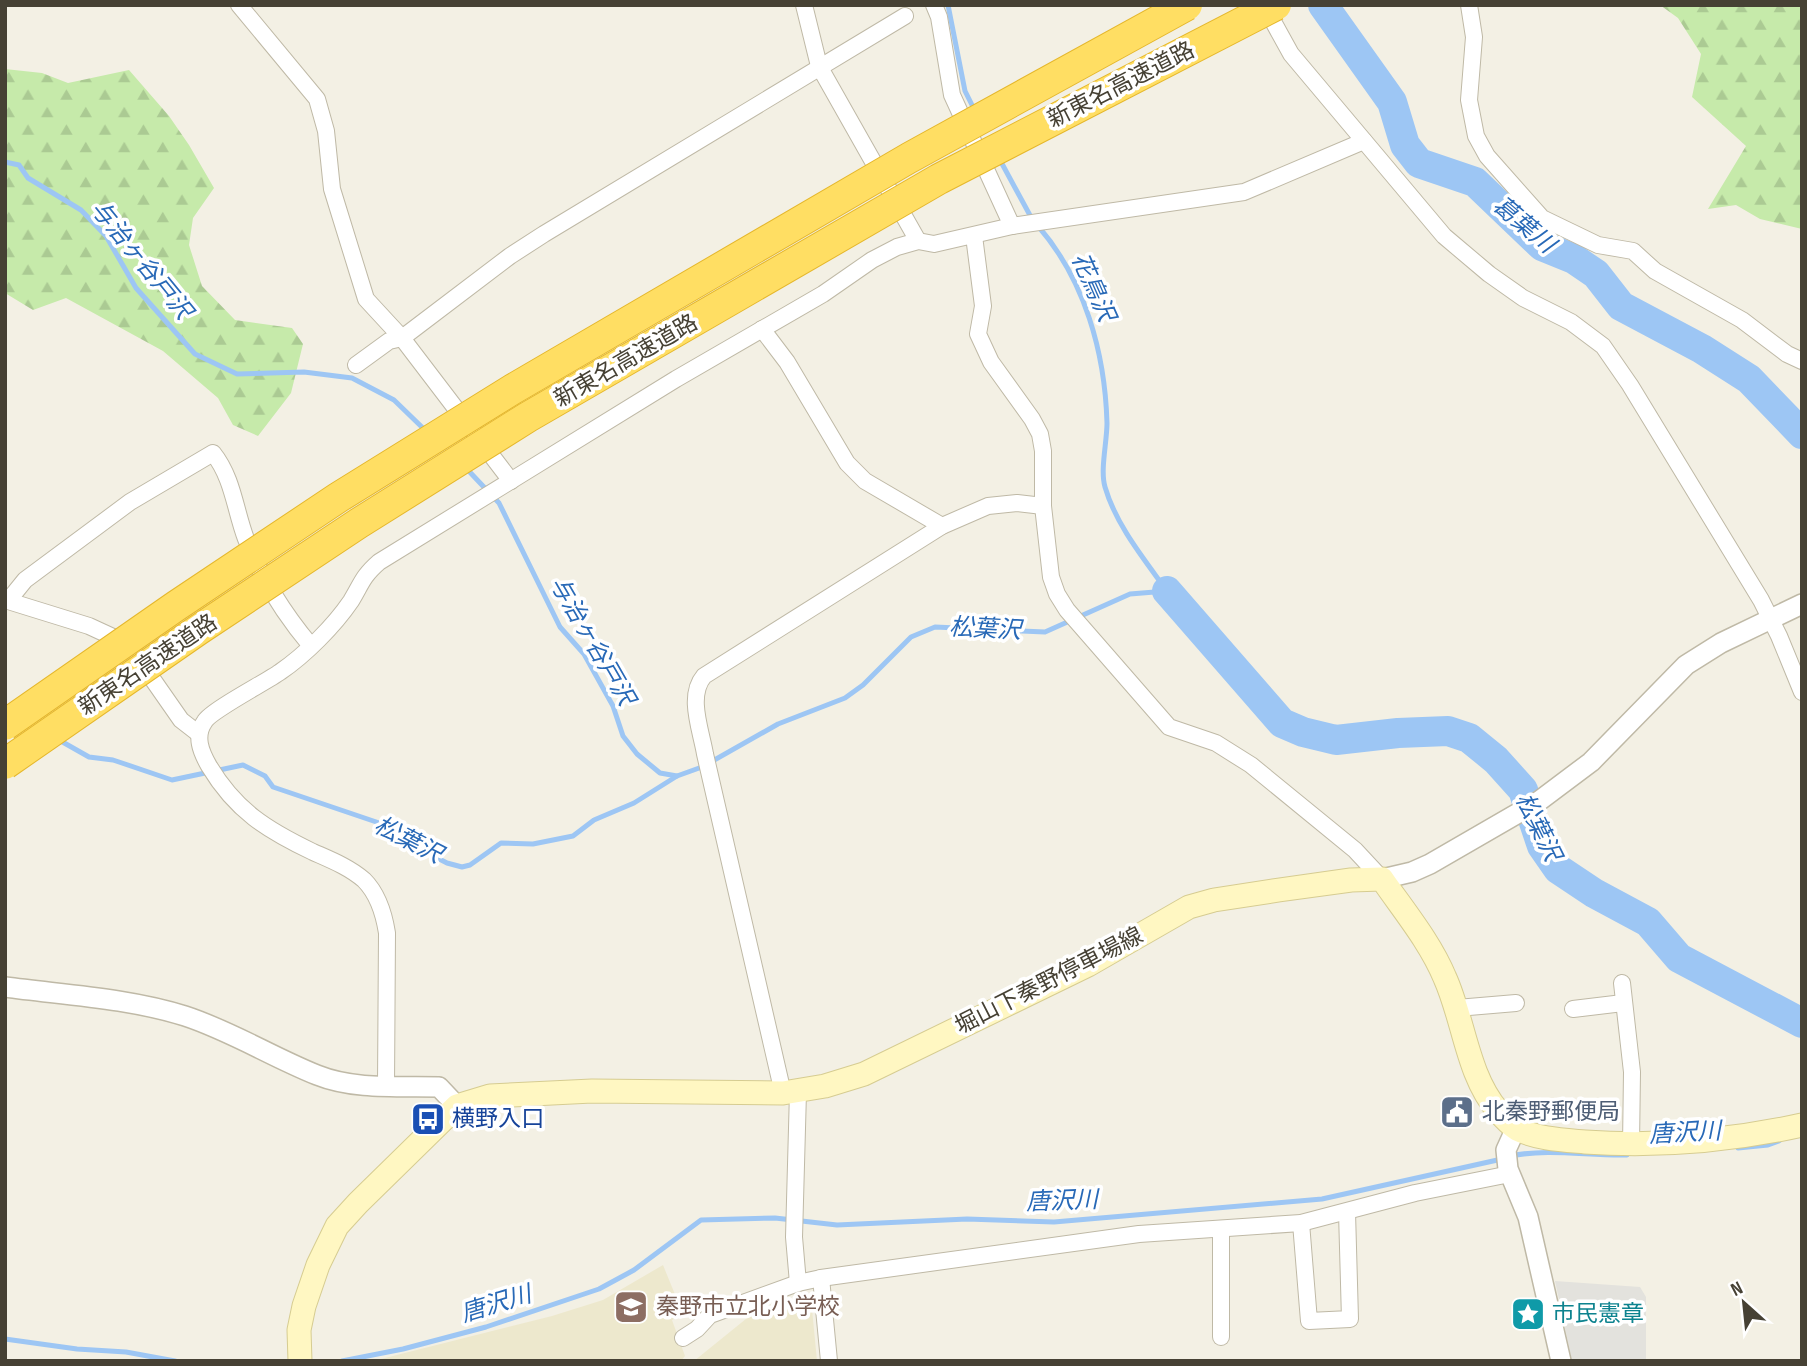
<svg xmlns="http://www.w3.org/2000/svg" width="1807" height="1366" viewBox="0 0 1807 1366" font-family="'Sofia Sans Condensed','Noto Sans JP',sans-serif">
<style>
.education{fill:#ede8cd}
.forest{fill:url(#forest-firs)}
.parking{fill:#e3e2dd}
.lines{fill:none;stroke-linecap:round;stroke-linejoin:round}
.stream{stroke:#9dc6f4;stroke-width:5}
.river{stroke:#9dc6f4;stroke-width:30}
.minor-casing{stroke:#bfb9a6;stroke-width:18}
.tertiary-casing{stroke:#bfb9a6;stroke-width:22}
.secondary-casing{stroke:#d6cc91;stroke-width:25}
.minor{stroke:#fff;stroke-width:16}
.tertiary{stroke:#fff;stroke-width:19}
.secondary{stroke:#fff7c2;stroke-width:23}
.motorway-bridge-casing{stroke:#e5b72c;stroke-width:32;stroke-linecap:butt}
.motorway-bridge{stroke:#ffde63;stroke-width:30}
.labels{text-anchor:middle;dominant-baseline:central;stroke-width:7;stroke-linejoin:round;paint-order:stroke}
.street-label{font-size:23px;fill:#464134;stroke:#fff}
.service-label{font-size:23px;fill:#4e5e75;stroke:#fff;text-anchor:start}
.transit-label{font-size:23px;fill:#164399;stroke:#fff;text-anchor:start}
.education-label{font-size:23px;fill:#785e54;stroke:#fff;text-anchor:start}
.culture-label{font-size:23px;fill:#0d838f;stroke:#fff;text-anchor:start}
.water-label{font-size:24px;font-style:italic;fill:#2869b7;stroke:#fff}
</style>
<defs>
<pattern id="forest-firs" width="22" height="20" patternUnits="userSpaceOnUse" patternTransform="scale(1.75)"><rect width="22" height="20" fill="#c6eaaa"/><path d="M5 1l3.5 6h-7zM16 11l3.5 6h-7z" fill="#abca93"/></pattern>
</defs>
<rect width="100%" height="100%" fill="#f3f0e4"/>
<!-- education -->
<g class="education">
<polygon points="663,1265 683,1314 672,1320 685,1356 681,1361 373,1361 552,1316 603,1300"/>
<polygon points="804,1304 812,1309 817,1361 694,1361 757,1310 771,1312 774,1316 792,1305"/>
</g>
<!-- forest -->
<g class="forest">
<polygon points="1660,5 1802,5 1802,229 1760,219 1736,205 1708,209 1746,146 1692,97 1701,54 1678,18"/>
<polygon points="5,69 42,73 68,83 129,70 169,116 189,145 214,188 193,218 189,245 202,286 235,320 292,328 303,344 291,393 258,436 233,425 218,398 163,351 66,298 33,310 5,293"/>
</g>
<!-- parking -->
<polygon class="parking" points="1555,1281 1640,1287 1646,1297 1646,1361 1572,1361"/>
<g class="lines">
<!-- stream -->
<g class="stream">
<polyline points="948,5 965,91 975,111"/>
<polyline points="1000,160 1032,219"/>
<polyline points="5,162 19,165 28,178 81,210 106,236 136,288 195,354 237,374 304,372 352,378 394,400 427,432"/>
<path d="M1038 226C1085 280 1105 353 1107 423 1107 442 1100 470 1105 487 1116 525 1144 559 1167 591"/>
<polyline points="465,467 499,503 560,627 584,654 613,706 623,736 637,754 660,773 677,776"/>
<polyline points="59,740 89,757 113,760 172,780 243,765 265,776 273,787 397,829 420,849 447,863 462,867 470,865 501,843 533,844 573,836 594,820 634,803 677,776 702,767 778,724 845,698 863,685 911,637 935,627 1045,632 1130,594 1167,591"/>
<polyline points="1738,1148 1768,1145 1779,1141"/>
<path d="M1511 1156C1549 1148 1588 1156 1627 1155"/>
<polyline points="5,1339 77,1349 126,1352 175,1361"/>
<polyline points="342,1361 403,1349 486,1327 599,1289 634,1270 701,1220 775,1218 837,1225 967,1219 1054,1222 1322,1199 1502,1159"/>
</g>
<!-- river -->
<g class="river">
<polyline points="1323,5 1392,102 1405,145 1419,163 1475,182 1542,246 1574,259 1596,274 1621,306 1702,349 1749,379 1802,434"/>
<polyline points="1167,591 1282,723 1303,732 1336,740 1398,733 1448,731 1469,738 1496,760 1523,790 1542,846 1558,869 1594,893 1648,922 1679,958 1802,1023"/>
</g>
<!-- minor casing -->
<g class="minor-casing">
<g id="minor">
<polyline points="239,5 317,99 326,131 332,189 366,299 402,338 511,481"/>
<polyline points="804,5 819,66 918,241"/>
<polyline points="934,5 939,17 952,95 1012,226"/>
<polyline points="1264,5 1291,54 1444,236 1489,274 1523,298 1571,322 1603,346 1630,385 1761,600 1779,636 1802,692"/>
<polyline points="1469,5 1474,37 1469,100 1476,136 1487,156 1542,218 1598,245 1633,251 1655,271 1742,320 1787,354 1802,361"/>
<polyline points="974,236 983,306 978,334 991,362 1032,419 1040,434 1043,451 1043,506 1051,577 1057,594 1067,610 1169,727 1216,743 1251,765 1355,850 1382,879"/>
<polyline points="762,329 787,362 847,463 865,481 942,526"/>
<polyline points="356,365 389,341 402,338 510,256 544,234 905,16"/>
<polyline points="5,600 89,626 128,644 181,720 199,734"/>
<path d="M8 601 25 580 130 502 213 453C233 478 235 510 246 539 261 577 285 615 311 646"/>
<polyline points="1622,983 1632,1072 1631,1145"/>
<polyline points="1457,1008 1516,1003"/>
<polyline points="1573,1009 1623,1003"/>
<path d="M386 1086 387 933C384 914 378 894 364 880 349 867 331 860 313 852 267 830 236 811 209 766 201 752 194 736 205 721 212 710 266 682 280 672 305 655 334 626 351 601 362 583 362 577 379 562L676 379 823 294 872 260 897 247 918 241 934 244 1012 226 1244 192 1364 141"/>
<path d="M783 1093 705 754C701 730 687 696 704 676L942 526 988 506 1017 503 1043 506"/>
<polyline points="1301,1223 1309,1321 1350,1319 1347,1212"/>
<polyline points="821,1278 829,1361"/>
<polyline points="798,1283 794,1237 798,1092"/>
<polyline points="1221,1337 1221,1229"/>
<polyline points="683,1338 697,1329 710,1315 798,1283 821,1278 1139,1234 1301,1223 1415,1193 1510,1174"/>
</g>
</g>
<!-- tertiary casing -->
<g class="tertiary-casing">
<g id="tertiary">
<polyline points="1382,879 1412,872 1430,864 1539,801 1591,762 1686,665 1721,643 1802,604"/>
<path d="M5 987C65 995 128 998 185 1016 231 1031 272 1057 317 1075 354 1090 399 1086 439 1087L457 1106"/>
<polyline points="1516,1128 1506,1150 1508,1169 1528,1217 1561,1361"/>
</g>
</g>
<!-- secondary casing -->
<g class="secondary-casing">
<path id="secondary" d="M300 1361 299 1330 304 1306 318 1265 337 1226 358 1203 457 1106 490 1096 592 1091 783 1093 825 1086 864 1074 1088 965 1189 907 1214 900 1279 890 1351 880 1382 879C1404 911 1430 942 1445 978 1464 1020 1467 1075 1498 1111 1503 1117 1511 1125 1517 1129 1538 1139 1562 1140 1585 1142 1658 1147 1730 1141 1802 1125"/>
</g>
<!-- minor -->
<use href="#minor" class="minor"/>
<!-- tertiary -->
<use href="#tertiary" class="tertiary"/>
<!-- secondary -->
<use href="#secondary" class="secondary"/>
<!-- motorway-bridge casing -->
<g class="motorway-bridge-casing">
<g id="motorway-bridge">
<polyline points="5,725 176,606 339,497 513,389 909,158 1187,5"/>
<polyline points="5,764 198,630 359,523 528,417 939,179 1276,5"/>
</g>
</g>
<!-- motorway-bridge -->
<use href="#motorway-bridge" class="motorway-bridge"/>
</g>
<!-- icons -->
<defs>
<g id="civic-square" transform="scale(1.75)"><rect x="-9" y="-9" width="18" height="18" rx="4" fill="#5c6f8a" stroke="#fff"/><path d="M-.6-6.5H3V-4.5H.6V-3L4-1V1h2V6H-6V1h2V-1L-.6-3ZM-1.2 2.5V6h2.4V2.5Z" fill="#fff"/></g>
<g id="bus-square" transform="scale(1.75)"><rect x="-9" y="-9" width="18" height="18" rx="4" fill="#1a4fb4" stroke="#fff"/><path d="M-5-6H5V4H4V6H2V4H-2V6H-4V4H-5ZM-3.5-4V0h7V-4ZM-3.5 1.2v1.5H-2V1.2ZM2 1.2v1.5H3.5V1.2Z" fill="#fff"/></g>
<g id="school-square" transform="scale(1.75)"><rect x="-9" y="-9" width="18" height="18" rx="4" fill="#8d6e63" stroke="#fff"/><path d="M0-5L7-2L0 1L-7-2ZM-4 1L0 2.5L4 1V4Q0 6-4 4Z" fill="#fff"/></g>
<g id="sight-square" transform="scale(1.75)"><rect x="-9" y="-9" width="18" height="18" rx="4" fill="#0f9aa8" stroke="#fff"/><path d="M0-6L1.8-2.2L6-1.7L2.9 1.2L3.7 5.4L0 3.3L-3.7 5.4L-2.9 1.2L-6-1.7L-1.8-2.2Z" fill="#fff"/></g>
</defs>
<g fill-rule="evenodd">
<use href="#civic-square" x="1457" y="1112"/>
<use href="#bus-square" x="428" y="1119"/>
<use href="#school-square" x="631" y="1307"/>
<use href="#sight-square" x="1528" y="1314"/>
</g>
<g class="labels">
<!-- street labels -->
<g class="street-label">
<text transform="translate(1121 85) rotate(-27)">新東名高速道路</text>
<text transform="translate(626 361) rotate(-30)">新東名高速道路</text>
<text transform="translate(148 665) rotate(-34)">新東名高速道路</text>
<text transform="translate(1049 981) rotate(-27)">堀山下秦野停車場線</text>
</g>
<!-- service labels -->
<g class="service-label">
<text x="1482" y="1112">北秦野郵便局</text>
</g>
<!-- transit labels -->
<g class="transit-label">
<text x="452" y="1119">横野入口</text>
</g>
<!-- education labels -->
<g class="education-label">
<text x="656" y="1307">秦野市立北小学校</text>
</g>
<!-- culture labels -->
<g class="culture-label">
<text x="1552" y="1314">市民憲章</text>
</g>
<!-- water labels -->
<g class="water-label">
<text transform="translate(1524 225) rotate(40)">葛葉川</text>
<text transform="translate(141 260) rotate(51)">与治ヶ谷戸沢</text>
<text transform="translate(1093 287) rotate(66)">花鳥沢</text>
<text transform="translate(985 629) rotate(3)">松葉沢</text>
<text transform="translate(592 641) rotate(60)">与治ヶ谷戸沢</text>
<text transform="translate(1538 827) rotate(64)">松葉沢</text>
<text transform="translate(408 840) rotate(27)">松葉沢</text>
<text transform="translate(1685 1133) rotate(-3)">唐沢川</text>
<text transform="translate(1062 1201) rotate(-2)">唐沢川</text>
<text transform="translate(496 1304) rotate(-17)">唐沢川</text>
</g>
</g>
<!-- border -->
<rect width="1807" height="1366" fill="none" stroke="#464134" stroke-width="14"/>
<!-- north arrow -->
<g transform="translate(1744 1303) rotate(333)" stroke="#ffffff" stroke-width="5" paint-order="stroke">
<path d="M0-5L12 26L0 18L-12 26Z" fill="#464134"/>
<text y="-10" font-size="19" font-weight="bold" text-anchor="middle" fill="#464134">N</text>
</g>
</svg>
